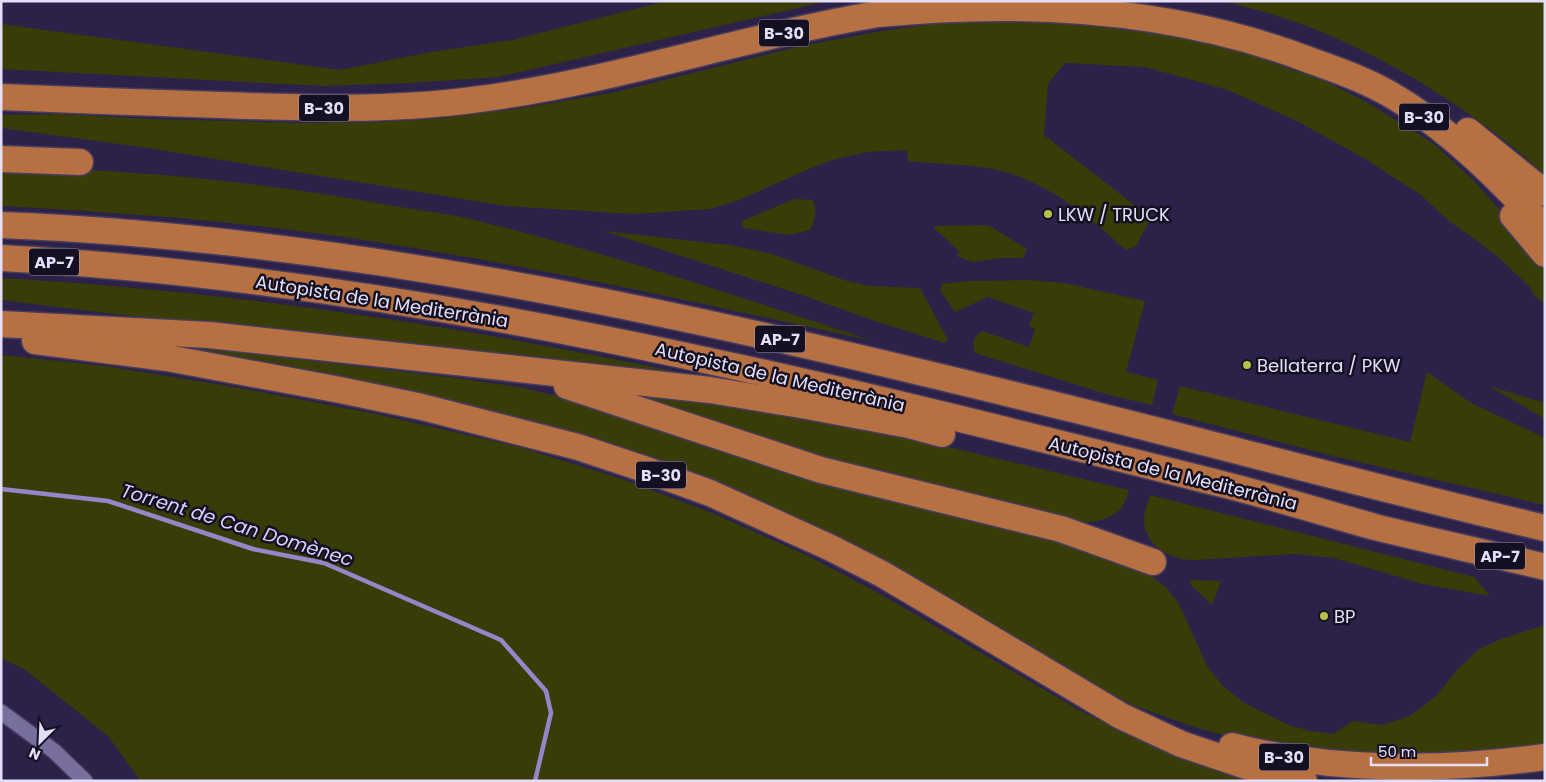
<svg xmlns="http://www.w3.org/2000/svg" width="1546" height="782" viewBox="0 0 1546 782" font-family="Poppins,sans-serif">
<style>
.green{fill:#393c07}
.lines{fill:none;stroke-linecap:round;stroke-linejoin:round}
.stream{stroke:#9686c9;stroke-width:4.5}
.street-casing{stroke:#463c5f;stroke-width:18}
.highway-casing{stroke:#463c5f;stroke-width:29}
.street{stroke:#786f9d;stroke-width:15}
.highway{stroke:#b67041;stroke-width:26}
.poi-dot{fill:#b7c147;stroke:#140f21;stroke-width:2}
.labels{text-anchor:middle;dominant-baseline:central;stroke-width:5;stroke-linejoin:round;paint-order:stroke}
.shield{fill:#140f21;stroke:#a5a1b8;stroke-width:1}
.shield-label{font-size:16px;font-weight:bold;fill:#e3dff9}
.poi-label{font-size:18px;fill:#e3dff9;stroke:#140f21;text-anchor:start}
.street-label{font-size:18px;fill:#e3dff9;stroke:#140f21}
.water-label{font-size:19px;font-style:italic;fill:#d9d0ff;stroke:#140f21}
</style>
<rect width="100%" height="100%" fill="#2c2249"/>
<!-- green -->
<g class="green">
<polygon points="667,1 828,1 498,77 408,83 322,86 1,69 1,24 340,70 431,52 512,40"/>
<path d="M1223 1H1545V175C1481 116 1395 61 1314 29 1285 17 1254 9 1223 1Z"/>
<path d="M1021 18 1090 23 1164 33 1242 52 1325 81 1368 103 1434 144 1473 180 1515 227 1545 264V304L1534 295 1529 286 1499 258 1476 240 1449 221 1421 195 1367 160 1299 122 1228 90 1145 67 1065 63 1048 84 1044 135 1151 218 1136 246 1126 250C1087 215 1046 180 993 169 965 164 936 164 908 161L907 150 867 152 832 160 809 169 739 200 710 209 634 214 506 206 148 148 1 128V115L59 114 151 119 298 123 377 122 442 118 522 108 616 92 801 46 888 30 958 21Z"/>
<path d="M1 168C131 168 267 183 394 206 423 211 454 214 482 222 615 255 744 298 873 341 708 305 544 268 377 242 253 222 127 213 1 206Z"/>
<path d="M794 199 812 200C818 208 815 222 810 230L789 235 743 228 742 221Z"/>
<polygon points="983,225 990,226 1027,249 1023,258 1001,258 973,262 956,256 960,252 934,228 934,226"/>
<polygon points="604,231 729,245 772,254 847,281 869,286 920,288 948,340 945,343 878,322 799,294"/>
<path d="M1 278C248 292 493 331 734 384L228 328 1 300Z"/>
<path d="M1029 280 1064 283 1145 301 1126 372 1158 380 1152 405 1109 395 975 353C972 342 973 338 982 331L1029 347 1035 329 1029 326 1034 313 988 297 955 312 940 290 942 284 970 281Z"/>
<polygon points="185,346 456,378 518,387 565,398 1041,533 1148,574 1167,588 1179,604 1207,666 1223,686 1244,703 1291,726 1311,731 1333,734 1353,721 1383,725 1410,716 1435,697 1459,668 1479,649 1501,639 1545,625 1545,745 1393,757 1249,742 1194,727 1135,706 1090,684 756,502 185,352"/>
<polygon points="1,355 105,366 234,387 376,414 519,447 622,479 717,515 808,556 880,594 1084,713 1161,749 1245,781 141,781 108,736 24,669 1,658"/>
<polygon points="1427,372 1471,403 1545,438 1545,505 1329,455 1172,414 1180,386 1410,442"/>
<polygon points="1489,386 1545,403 1545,419"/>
<path d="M635 395 713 404 881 431 1129 490C1127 496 1125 503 1121 508 1109 523 1084 523 1067 522L874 477Z"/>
<path d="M1150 495 1474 577 1490 596 1423 584 1334 558 1294 554 1195 560C1174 560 1150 550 1145 527 1142 517 1147 505 1150 495Z"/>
<polygon points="1193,580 1221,581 1212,605 1190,584 1190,581"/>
</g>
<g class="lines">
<!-- stream -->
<polyline class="stream" points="1,489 108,501 253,549 324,563 501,640 546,691 551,713 535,781"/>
<!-- street casing -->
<g class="street-casing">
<polyline id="street" points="1,712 54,751 85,781"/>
</g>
<!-- highway casing -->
<g class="highway-casing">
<g id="highway">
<path d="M1 97C74 100 148 103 221 105 305 108 389 111 472 100 610 83 741 37 878 14 1023 0 1173 8 1309 60 1340 71 1371 82 1398 99 1454 133 1500 181 1545 228"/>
<polyline points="1468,131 1545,193"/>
<polyline points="1,159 80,162"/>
<polyline points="1513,216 1545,254"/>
<path d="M1 225C366 239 723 323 1076 410 1233 449 1388 491 1545 528"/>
<path d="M1 258C417 280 820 383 1222 484 1274 497 1324 513 1375 527 1431 541 1488 553 1545 567"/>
<polyline points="1,324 209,335 710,390 801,405 909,425 942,434"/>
<polyline points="35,341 167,358 340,390 422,407 578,447 641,468 710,493 831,548 882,574 950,614 1121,716 1181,744 1264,772 1304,781"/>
<polyline points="567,386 821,470 1061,529 1153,562"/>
<path d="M1232 746C1331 772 1444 771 1545 757"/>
</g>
</g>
<!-- street -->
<use href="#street" class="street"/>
<!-- highway -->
<use href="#highway" class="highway"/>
</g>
<!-- markers -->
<g class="poi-dot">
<circle cx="1048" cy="214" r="5"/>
<circle cx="1247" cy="365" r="5"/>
<circle cx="1324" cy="616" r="5"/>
</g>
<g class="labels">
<!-- shield labels -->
<g class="shield">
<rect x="759" y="19.5" width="50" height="27" rx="4"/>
<rect x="299" y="94.5" width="50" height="27" rx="4"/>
<rect x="1399" y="103.5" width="50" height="27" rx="4"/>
<rect x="29" y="248.5" width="50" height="27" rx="4"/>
<rect x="755" y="325.5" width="50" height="27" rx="4"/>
<rect x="636" y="461.5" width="50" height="27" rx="4"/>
<rect x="1475" y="542.5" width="50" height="27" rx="4"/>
<rect x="1259" y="743.5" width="50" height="27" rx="4"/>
</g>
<g class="shield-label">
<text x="784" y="33">B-30</text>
<text x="324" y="108">B-30</text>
<text x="1424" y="117">B-30</text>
<text x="54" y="262">AP-7</text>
<text x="780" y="339">AP-7</text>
<text x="661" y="475">B-30</text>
<text x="1500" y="556">AP-7</text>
<text x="1284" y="757">B-30</text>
</g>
<!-- poi labels -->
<g class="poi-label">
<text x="1058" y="214">LKW / TRUCK</text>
<text x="1257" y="365">Bellaterra / PKW</text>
<text x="1334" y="616">BP</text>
</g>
<!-- street labels -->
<g class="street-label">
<text transform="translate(382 301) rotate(9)">Autopista de la Mediterrània</text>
<text transform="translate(780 377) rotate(13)">Autopista de la Mediterrània</text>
<text transform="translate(1173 473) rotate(14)">Autopista de la Mediterrània</text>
</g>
<!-- water labels -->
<g class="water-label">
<text transform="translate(237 525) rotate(17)">Torrent de Can Domènec</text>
</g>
</g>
<!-- border -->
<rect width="1546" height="782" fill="none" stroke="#e3dff9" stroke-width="5"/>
<!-- north arrow -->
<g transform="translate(40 742) rotate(204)" stroke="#140f21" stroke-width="4" paint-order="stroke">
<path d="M0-4L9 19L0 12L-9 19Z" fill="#e3dff9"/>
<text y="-8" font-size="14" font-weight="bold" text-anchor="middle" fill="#e3dff9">N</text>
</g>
<!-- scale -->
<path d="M1371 757v8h116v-8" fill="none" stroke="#e3dff9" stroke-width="2.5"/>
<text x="1378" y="757" font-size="15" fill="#e3dff9" stroke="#140f21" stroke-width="4" paint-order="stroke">50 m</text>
</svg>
